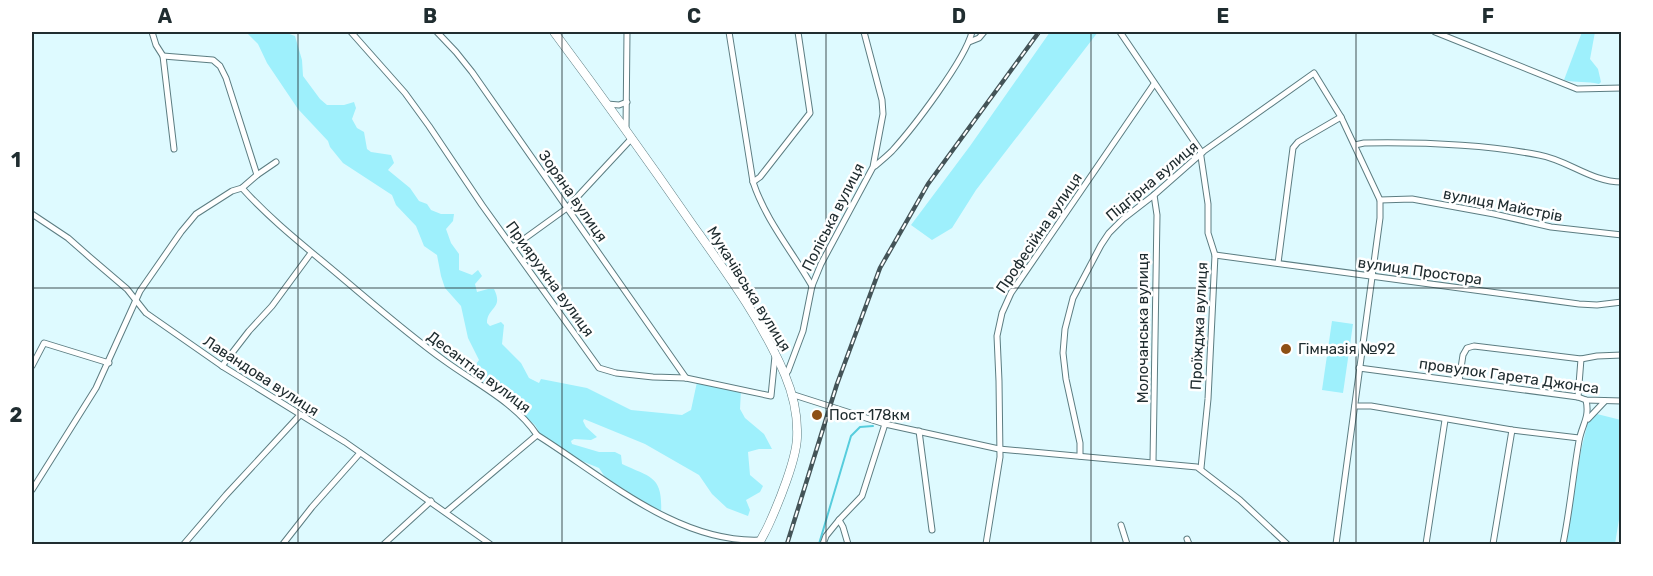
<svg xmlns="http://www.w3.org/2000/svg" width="1653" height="576" viewBox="0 0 1653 576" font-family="Rubik,sans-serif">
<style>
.green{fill:#9ef0fc}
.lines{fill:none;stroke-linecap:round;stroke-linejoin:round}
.stream{stroke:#56cddd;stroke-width:2}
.street-casing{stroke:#5c7d82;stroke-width:7}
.secondary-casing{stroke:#5c7d82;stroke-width:9}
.street{stroke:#fff;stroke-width:5}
.secondary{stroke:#fff;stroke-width:8}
.rail-casing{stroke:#445458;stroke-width:4.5}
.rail{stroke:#fff;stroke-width:2;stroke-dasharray:7;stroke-linecap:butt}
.grid{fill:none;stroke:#202d30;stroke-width:1.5;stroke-opacity:0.55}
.poi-dot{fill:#8e5015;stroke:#fff;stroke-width:2}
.labels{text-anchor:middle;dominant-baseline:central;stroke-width:5;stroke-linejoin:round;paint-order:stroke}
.street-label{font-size:15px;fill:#202d30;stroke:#fff}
.poi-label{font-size:15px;fill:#202d30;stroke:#fff;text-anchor:start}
.neatline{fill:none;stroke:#202d30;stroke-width:2}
.grid-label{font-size:20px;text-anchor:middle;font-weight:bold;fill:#202d30}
</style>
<rect width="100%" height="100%" fill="#defaff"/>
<!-- green -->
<g class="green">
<path d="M246 32H284L295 36 302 60 303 76 320 99 327 105H344L354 102 356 108 352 119 357 128 364 132 367 149 371 152 391 155 394 163 388 170 410 188 419 201 427 204 431 210 441 214H454L453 221 446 229 451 243 459 254V270L472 275 478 270 482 276 475 284 477 292 488 289H494C504 309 487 307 487 323L490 326 501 322 504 325 502 344 521 363 529 378 539 383 541 379 587 388 631 410 682 415 691 410 697 382 741 390 740 409 745 418 764 434 772 449H759L748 452 750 475 763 486 760 492 746 500 750 510 748 516 727 508 712 494 699 475 645 444 584 419 583 421 586 427 597 437 591 440 574 439 571 441 572 444 599 452H615L621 455 622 464C652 478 663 476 661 514L605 477 599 468 577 459 541 435 535 425 521 413 469 374 479 360 468 338 461 306 445 288 441 276 437 255 424 246 416 226 396 205 392 195 343 163 330 147 328 141 298 109 267 63 258 44Z"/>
<polygon points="1050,32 1098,32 976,190 952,228 932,240 911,225 970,146"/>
<path d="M1582 32H1595L1590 59 1598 69 1601 82 1599 84C1587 81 1576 83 1564 80Z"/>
<polygon points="1332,321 1353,324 1343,393 1322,390"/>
<polygon points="1597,414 1621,420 1621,507 1615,544 1566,544 1581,450 1588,422"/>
</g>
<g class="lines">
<!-- stream -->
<polyline class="stream" points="819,544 851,436 860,427 873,426"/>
<!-- street casing -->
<g class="street-casing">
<g id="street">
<polyline points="152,32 156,45 163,56 174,149"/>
<polyline points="351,32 405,93 429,126 482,205 599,368 616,373 653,377 686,378 771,396 775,356"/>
<polyline points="437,32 456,52 472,72 686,378"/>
<path d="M729 32 753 182C766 221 792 251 812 286"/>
<polyline points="1120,32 1200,150 1208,204 1208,233 1215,255 1208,399 1201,468"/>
<polyline points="1435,32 1577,89 1622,88"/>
<polyline points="969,42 979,38 984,32"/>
<polyline points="163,56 213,60 220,66 226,78 257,175"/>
<polyline points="607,104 619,105 627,102"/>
<polyline points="626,129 627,32"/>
<path d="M1355 145 1364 143C1422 142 1482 144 1539 155 1568 160 1591 182 1622 182"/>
<path d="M875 166C881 161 887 156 892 151 913 128 965 60 972 32"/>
<polyline points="753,182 760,177 810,113 798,32"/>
<path d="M242 188C270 219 303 245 334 271 371 302 406 333 445 361 475 383 516 403 537 435 604 477 678 544 761 540"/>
<polyline points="1380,200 1412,199 1494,214 1551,227 1622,235"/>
<polyline points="32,214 68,238 93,260 127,289 146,313 222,366 345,442 490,544"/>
<polyline points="513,247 567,208 632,138"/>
<polyline points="1215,255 1579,304 1597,305 1622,302"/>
<polyline points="1278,263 1293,148 1298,142 1341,117"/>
<polyline points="32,366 44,343 109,363"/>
<polyline points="222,366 249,331 272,306 311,253"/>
<polyline points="1359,368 1578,397 1586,400 1622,401"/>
<polyline points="785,375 788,371 803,331 812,286 821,264 873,167 883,114 882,100 864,32"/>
<polyline points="1459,381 1463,355 1467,348 1474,346 1581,359 1597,356 1622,355"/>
<polyline points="791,394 885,424 999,449 1197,467 1240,500 1287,544"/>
<polyline points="1578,397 1581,359"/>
<polyline points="1355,406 1371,406 1512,430 1579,438"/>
<polyline points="1588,419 1605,401"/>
<polyline points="919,431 932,530"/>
<polyline points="1080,456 1080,443 1066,379 1063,353 1065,329 1073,298 1101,245 1109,233 1123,219 1154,195 1204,151 1314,73 1341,117 1380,200 1380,218 1336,544"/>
<polyline points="1153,462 1157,215 1154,195"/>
<polyline points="32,490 96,388 140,291 181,232 196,214 232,191 242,188 257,175 276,162"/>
<polyline points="446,512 537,435"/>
<polyline points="1121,525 1127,544"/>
<polyline points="1187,539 1189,544"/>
<polyline points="184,544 226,495 299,416"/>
<polyline points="283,544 312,507 360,453"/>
<polyline points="384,544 431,501"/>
<polyline points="823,544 826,536 839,520"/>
<polyline points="848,544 843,527 839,520 862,496 885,424"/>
<polyline points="986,544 1000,457 999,381 997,336 1002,313 1011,293 1154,84"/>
<polyline points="1426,544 1445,420"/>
<polyline points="1493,544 1512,430"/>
<path d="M1563 544C1570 510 1573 475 1579 441 1582 424 1590 418 1586 400"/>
</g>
</g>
<!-- secondary casing -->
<g class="secondary-casing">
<path id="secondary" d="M554 32C601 95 647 159 692 224 726 272 762 321 785 375 793 394 798 417 797 438 796 460 779 502 769 524 766 531 762 537 759 544"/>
</g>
<!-- street -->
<use href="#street" class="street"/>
<!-- secondary -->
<use href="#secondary" class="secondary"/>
<!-- rail casing -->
<g class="rail-casing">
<polyline id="rail" points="787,544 837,384 880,268 928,184 1039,32"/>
</g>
<!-- rail -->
<use href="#rail" class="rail"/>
</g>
<!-- grid -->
<path class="grid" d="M298 32V544M562 32V544M826 32V544M1091 32V544M1356 32V544M32 288H1622"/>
<!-- markers -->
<g class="poi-dot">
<circle cx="1286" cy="349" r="6"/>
<circle cx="817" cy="415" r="6"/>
</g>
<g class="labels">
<!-- street labels -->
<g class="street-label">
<text transform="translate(1152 181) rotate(-40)">Підгірна вулиця</text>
<text transform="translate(573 196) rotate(55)">Зоряна вулиця</text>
<text transform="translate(1503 205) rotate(11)">вулиця Майстрів</text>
<text transform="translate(833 217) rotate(-63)">Поліська вулиця</text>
<text transform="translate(1039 233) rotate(-56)">Професійна вулиця</text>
<text transform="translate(1420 271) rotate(8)">вулиця Простора</text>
<text transform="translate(550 279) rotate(54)">Прияружна вулиця</text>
<text transform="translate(749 289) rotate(58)">Мукачівська вулиця</text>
<text transform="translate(1199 326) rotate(-87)">Проїжджа вулиця</text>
<text transform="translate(1143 328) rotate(-90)">Молочанська вулиця</text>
<text transform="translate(479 372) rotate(37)">Десантна вулиця</text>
<text transform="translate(261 376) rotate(33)">Лавандова вулиця</text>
<text transform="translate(1509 376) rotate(8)">провулок Гарета Джонса</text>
</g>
<!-- poi labels -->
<g class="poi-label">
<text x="1298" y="349">Гімназія №92</text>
<text x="829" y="415">Пост 178км</text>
</g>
</g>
<!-- border -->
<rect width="1653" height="576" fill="none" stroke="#ffffff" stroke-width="66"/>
<rect x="33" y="33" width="1587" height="510" class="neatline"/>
<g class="grid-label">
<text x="165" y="23">A</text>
<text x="430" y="23">B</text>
<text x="694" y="23">C</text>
<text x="959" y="23">D</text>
<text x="1223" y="23">E</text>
<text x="1488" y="23">F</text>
<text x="16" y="167">1</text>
<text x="16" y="422">2</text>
</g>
</svg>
